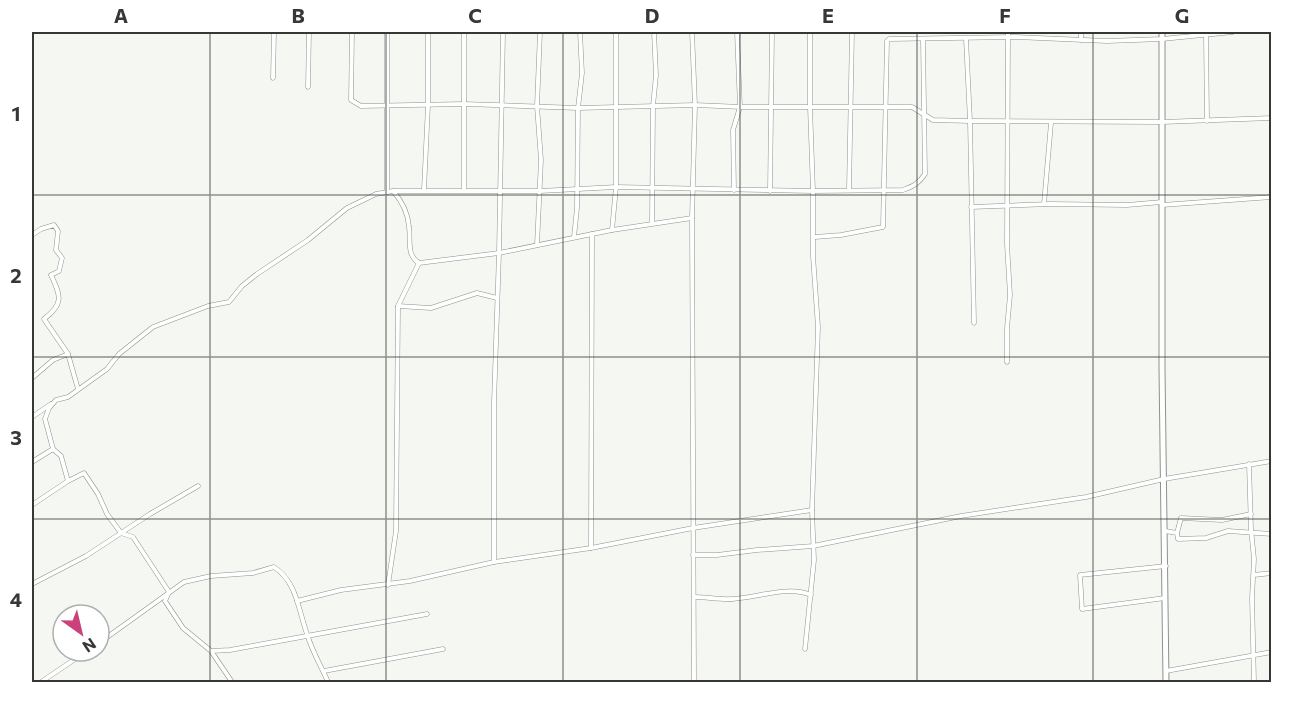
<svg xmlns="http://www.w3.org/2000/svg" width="1303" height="714" viewBox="0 0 1303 714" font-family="Commissioner,sans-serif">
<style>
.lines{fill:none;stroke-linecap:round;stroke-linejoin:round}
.minor-casing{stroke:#8f918c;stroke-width:5}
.tertiary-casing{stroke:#8f918c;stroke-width:7}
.minor{stroke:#fff;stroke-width:4}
.tertiary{stroke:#fff;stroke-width:5}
.grid{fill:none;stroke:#373836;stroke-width:1.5;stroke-opacity:0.55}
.neatline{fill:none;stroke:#373836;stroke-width:2}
.grid-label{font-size:20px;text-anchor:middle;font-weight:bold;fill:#373836}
</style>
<rect width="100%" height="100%" fill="#f5f8f2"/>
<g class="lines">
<!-- minor casing -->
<g class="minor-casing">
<g id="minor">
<polyline points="352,32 351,100 361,106 464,104 578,108 695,105 742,107 912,107 933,120 970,121 1162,122 1272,118"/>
<polyline points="387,32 387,192"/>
<polyline points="464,32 464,190"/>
<polyline points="692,32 695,105 692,218 694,682"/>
<path d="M810 32V107L813 191 903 190C914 186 919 183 925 174L923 40"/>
<polyline points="1081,32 1081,40"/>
<polyline points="1206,34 1207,121"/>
<polyline points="966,39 970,121 974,323"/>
<polyline points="273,78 274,32"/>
<polyline points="308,87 309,32"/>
<polyline points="424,190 428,105 428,32"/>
<polyline points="734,190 733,130 740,107 737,32"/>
<polyline points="849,190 852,32"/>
<polyline points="394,191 540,191 616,187 813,191 813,256 818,327 812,510"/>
<polyline points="770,191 772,32"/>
<polyline points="1044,204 1051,123"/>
<polyline points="1162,205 1272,197"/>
<polyline points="971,207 1051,204 1127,205 1162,202"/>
<polyline points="652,223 653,106 656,75 654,32"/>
<polyline points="612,230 616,187 616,32"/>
<path d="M32 235 41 229 54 225 58 231 56 250 62 258 59 271 51 275C61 296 64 304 44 319L68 354 78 389"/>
<polyline points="574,237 577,208 578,108 582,73 580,32"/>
<polyline points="815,237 841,235 883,227 887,41 889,39 1014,37 1107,41 1162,39 1233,32"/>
<polyline points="537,245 541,160 537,106 540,32"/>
<polyline points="398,306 431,308 477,293 497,298"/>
<polyline points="1007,362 1007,328 1010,295 1007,244 1008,32"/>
<polyline points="32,378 53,360 68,354"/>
<polyline points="32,417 51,404"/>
<path d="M53 449 45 419 49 408 56 400 68 397 107 369 119 354 153 327 208 306 229 302 242 286 257 274 308 240 347 208 376 194 393 191C402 201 408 213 409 227 411 240 406 255 419 263L499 253 612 230 692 218"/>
<polyline points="32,462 53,449 61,456 68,481 84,473 98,494 107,514 121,533 133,537 169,592 165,601 183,628 211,651 232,682"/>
<polyline points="1249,464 1251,529 1254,559 1252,598 1254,682"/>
<polyline points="32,505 68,481"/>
<polyline points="1165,531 1177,533 1178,539 1206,538 1228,531 1272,534"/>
<polyline points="1177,533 1181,518 1222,520 1251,514"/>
<polyline points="591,548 592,234"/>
<polyline points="693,555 717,555 757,550 813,546 961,516 1086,497 1164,479 1272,461"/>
<polyline points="494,562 494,403 499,253 503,32"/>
<polyline points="1254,575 1272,573"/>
<polyline points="32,584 86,556 150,514 198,486"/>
<polyline points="388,585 396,531 398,306 419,263"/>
<path d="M694 597C706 597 720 600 732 599 756 598 789 585 811 595"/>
<polyline points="1165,598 1082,609 1080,575 1166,566"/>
<polyline points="297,601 341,590 410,581 494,562 591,548 693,528 812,510 814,560 805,649"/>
<path d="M99 643 184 582 211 576 253 573 274 567C297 582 298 609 307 634 312 651 321 666 328 682"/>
<polyline points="211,651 230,650 427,614"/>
<polyline points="324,671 443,649"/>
<polyline points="1166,671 1272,652"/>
<polyline points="41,682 87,651"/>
</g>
</g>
<!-- tertiary casing -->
<g class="tertiary-casing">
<polyline id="tertiary" points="1162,32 1162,368 1166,682"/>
</g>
<!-- minor -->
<use href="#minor" class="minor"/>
<!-- tertiary -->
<use href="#tertiary" class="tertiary"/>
</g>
<!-- grid -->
<path class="grid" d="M210 32V682M386 32V682M563 32V682M740 32V682M917 32V682M1093 32V682M32 195H1272M32 357H1272M32 519H1272"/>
<!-- border -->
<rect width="1303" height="714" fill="none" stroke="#ffffff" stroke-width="66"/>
<!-- north arrow -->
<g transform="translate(81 633) rotate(146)"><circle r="28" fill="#ffffff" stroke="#afafaf" stroke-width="1.5"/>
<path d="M0-4.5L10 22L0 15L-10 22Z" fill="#ca417b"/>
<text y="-9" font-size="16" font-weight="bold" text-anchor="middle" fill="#373836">N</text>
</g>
<rect x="33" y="33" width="1237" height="648" class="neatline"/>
<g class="grid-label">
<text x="121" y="23">A</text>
<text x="298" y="23">B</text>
<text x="475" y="23">C</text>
<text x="652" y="23">D</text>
<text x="828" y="23">E</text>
<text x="1005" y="23">F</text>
<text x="1182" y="23">G</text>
<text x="16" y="121">1</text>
<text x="16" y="283">2</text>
<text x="16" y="445">3</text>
<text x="16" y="607">4</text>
</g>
</svg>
